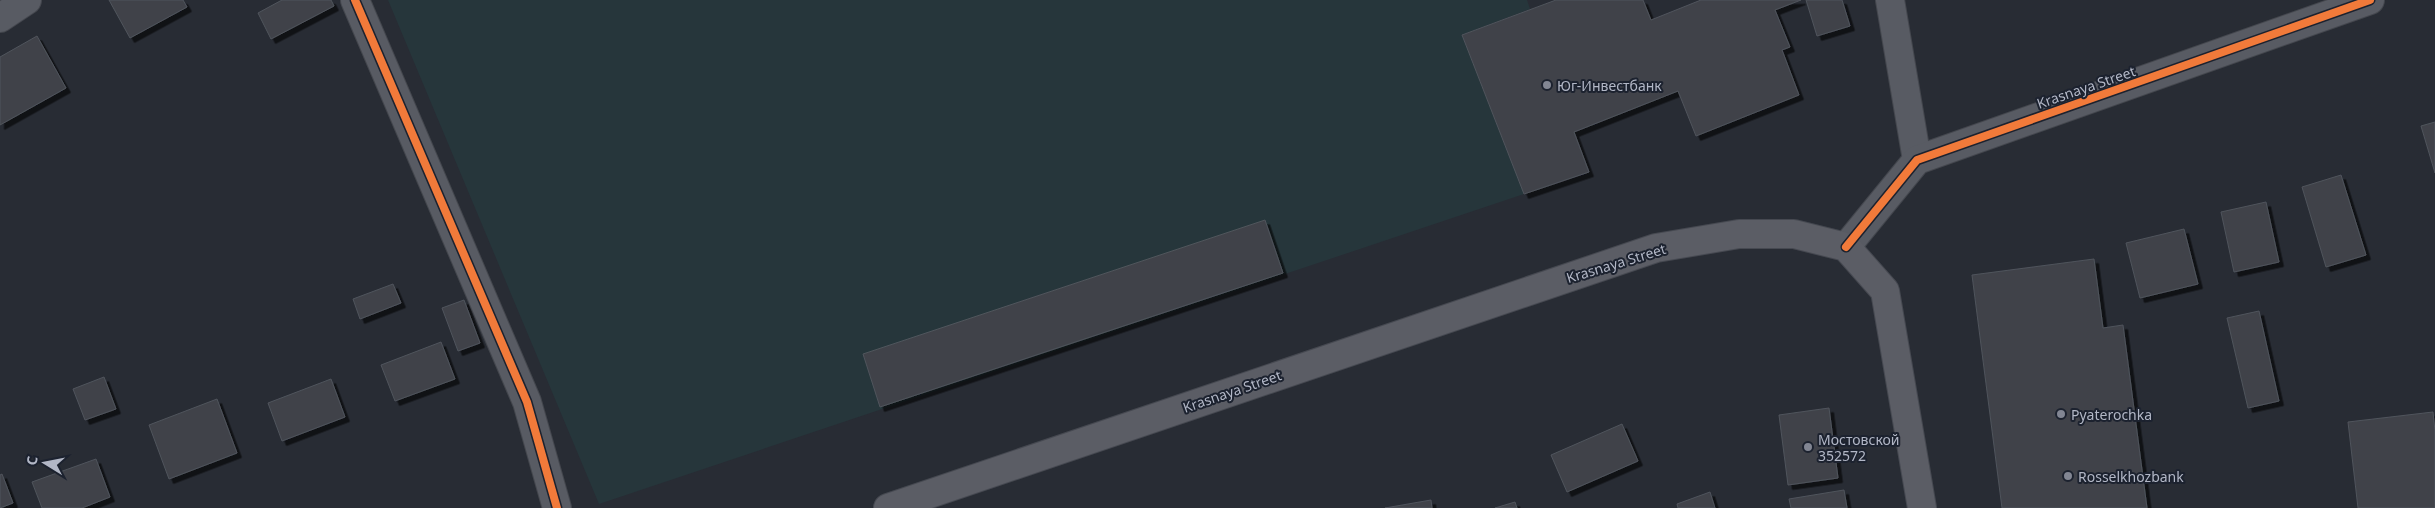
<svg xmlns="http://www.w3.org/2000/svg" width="2435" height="508" viewBox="0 0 2435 508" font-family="'Noto Sans',sans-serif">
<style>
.pitch{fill:#26363b}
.building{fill:#3f434a;stroke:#50545c;filter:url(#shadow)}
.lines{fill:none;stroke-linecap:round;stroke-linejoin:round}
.street-casing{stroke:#44474e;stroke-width:30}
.primary-casing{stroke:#464951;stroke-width:30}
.street{stroke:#585b63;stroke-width:28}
.primary{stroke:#5b5d65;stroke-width:28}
.cycleway-casing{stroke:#1c222f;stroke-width:11}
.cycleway{stroke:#f17a3a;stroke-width:8}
.poi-dot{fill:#828693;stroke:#1c222f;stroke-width:2}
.labels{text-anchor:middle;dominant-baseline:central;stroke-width:4;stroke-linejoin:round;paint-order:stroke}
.poi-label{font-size:14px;fill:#b2b7c6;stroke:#1c222f;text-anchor:start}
.street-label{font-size:14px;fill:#b2b7c6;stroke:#1c222f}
</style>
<defs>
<filter id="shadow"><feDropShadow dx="4.5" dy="4.5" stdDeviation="0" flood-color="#0009"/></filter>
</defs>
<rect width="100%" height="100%" fill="#282c34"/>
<!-- pitch -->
<polygon class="pitch" points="388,0 1527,0 1530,9 1462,35 1524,194 599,504"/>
<!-- building -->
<g class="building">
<polygon points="109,0 183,0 187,7 130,38"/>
<polygon points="282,0 331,0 334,6 271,39 258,13"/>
<polygon points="1556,0 1643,0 1651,20 1701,0 1801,0 1775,10 1790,47 1782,50 1799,95 1696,136 1678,91 1574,132 1589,172 1524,194 1462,35"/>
<polygon points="1806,0 1842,0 1850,26 1817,36"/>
<polygon points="37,36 66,88 0,125 0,57"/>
<polygon points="2435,122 2435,173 2421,126"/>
<polygon points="2341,175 2366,255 2326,267 2302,187"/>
<polygon points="2266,202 2279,262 2234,272 2221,212"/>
<polygon points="1265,220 1283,273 880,407 863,354"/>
<polygon points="2184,229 2198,284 2140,298 2126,243"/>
<polygon points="2094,259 2103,328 2123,325 2147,508 2002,508 1972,275"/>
<polygon points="393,284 401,303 360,319 353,299"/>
<polygon points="464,300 480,343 458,351 442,308"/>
<polygon points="2259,311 2279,401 2248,408 2227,318"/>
<polygon points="441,342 455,379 395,401 381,365"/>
<polygon points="104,377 116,409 85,420 73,389"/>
<polygon points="331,379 345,417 282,441 268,403"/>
<polygon points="217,399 237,453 169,479 149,425"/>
<polygon points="1829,408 1838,478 1788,485 1779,415"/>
<polygon points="2433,412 2435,431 2435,508 2358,508 2348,422"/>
<polygon points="1622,424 1638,461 1567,492 1551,455"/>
<polygon points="96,459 110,497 82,508 42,508 32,482"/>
<polygon points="2,474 13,503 0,508 0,475"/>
<polygon points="1844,490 1847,508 1791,508 1789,499"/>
<polygon points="1710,492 1715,508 1678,508 1677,504"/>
<polygon points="1431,500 1432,508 1385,508"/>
<polygon points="1515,502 1517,508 1495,508"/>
</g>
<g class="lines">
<!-- street casing -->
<g class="street-casing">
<g id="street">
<polyline points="355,0 527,402 557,508"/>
<polyline points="1890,0 1917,160"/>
<polyline points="0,18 27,0"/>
<polyline points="1846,247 1917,160 2370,0"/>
</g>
</g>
<!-- primary casing -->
<g class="primary-casing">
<polyline id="primary" points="888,508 1656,248 1739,234 1794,234 1846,247 1885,291 1922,508"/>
</g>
<!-- street -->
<use href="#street" class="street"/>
<!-- primary -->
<use href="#primary" class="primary"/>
<!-- cycleway casing -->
<g class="cycleway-casing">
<g id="cycleway">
<polyline points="355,0 527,402 557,508"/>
<polyline points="1846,247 1917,160 2370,0"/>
</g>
</g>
<!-- cycleway -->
<use href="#cycleway" class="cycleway"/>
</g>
<!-- markers -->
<g class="poi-dot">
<circle cx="1547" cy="85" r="5"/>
<circle cx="2061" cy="414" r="5"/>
<circle cx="1808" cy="447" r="5"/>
<circle cx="2068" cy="476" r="5"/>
</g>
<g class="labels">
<!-- poi labels -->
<g class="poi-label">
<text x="1557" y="85">Юг-Инвестбанк</text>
<text x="2071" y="414">Pyaterochka</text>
<text x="1818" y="439">Мостовской<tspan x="1818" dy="16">352572</tspan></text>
<text x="2078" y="476">Rosselkhozbank</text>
</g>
<!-- street labels -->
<g class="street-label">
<text transform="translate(2086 87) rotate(-19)">Krasnaya Street</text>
<text transform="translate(1616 263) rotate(-17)">Krasnaya Street</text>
<text transform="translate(1232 391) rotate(-19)">Krasnaya Street</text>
</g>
</g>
<!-- north arrow -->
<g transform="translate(45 463) rotate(280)" stroke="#1c222f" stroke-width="4" paint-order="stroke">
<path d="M0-4L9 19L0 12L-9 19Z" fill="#b2b7c6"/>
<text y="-8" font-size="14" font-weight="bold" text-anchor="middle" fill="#b2b7c6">С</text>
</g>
</svg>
